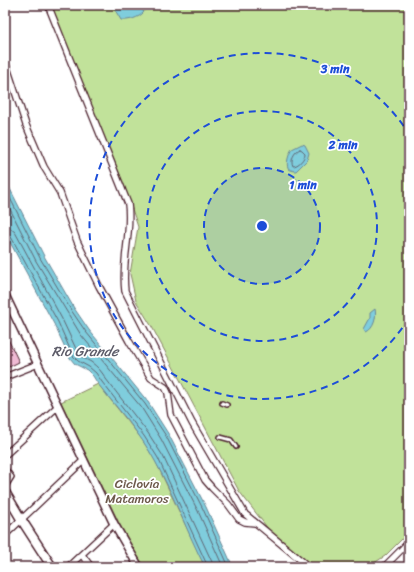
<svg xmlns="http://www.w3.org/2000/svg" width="414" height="572" viewBox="0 0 414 572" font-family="Sriracha,sans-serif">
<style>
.green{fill:#c1e29a;stroke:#868062}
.water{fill:#7fcddd;stroke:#6a8796}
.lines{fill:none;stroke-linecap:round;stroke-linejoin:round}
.shore{stroke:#5f6572;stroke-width:1}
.building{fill:#efbad4;stroke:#4a1f2b}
.service-casing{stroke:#4a1f2b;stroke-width:6}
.minor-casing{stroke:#4a1f2b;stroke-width:8}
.tertiary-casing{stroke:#4a1f2b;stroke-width:10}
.secondary-casing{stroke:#4a1f2b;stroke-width:11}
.service{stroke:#fff;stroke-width:3}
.minor{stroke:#fff;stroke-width:5.5}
.tertiary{stroke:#fff;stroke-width:7}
.secondary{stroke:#fff;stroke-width:8}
.ring{fill:none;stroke:#1d4ed8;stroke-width:2;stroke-dasharray:7 5}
.labels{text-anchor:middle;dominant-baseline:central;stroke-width:3.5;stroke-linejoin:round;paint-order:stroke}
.park-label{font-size:13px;fill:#6e5a4c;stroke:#fff}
.water-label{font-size:14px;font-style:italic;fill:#5d5c69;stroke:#fff}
.centre{fill:#1d4ed8;stroke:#fff;stroke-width:2}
.ring-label{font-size:12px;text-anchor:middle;font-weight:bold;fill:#1d4ed8;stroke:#fff;stroke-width:3.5;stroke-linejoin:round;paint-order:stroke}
</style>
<rect width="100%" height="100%" fill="#fff"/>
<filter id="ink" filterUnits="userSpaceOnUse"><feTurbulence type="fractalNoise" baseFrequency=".025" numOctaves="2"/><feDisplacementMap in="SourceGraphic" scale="8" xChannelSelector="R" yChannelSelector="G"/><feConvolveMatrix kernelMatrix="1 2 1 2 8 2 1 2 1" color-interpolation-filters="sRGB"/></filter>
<g filter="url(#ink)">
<!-- green -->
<g class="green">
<polygon points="50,5 409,5 409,532 385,556 368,567 314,567 269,530 239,491 152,327 136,301 130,274 138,227 123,182"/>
<polygon points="98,384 141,438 155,460 205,567 144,567 119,523 61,402"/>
</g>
<!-- water -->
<g class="water">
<path d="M115 5H140L144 12C139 18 128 21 121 20L115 10Z"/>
<path d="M302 144 305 145 309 153 307 160 296 171C294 171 290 170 289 169 285 165 289 153 292 149 295 147 299 146 302 144Z"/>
<path d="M5 179 44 256 74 308 89 330 148 402 169 435 206 507 233 567H205C187 532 174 495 155 461 140 433 118 409 98 384L93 376 87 370 75 364 70 358 54 324 5 233Z"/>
<path d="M375 309C377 316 374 329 366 332L364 329 370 318V313Z"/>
</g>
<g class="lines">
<!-- shore -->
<g class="shore">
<path d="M300 149 302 150 305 153C305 159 298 166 293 166 290 160 294 152 300 149Z"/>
<polyline points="5,188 40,258 71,310 86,332 145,404 166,436 203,509 229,567"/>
<polyline points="5,199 36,261 81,335 141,407 161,439 198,511 223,567"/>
<path d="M5 227 10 228 15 232 62 319 78 353C81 358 86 359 91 362 98 367 102 372 106 379L148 433 163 456 212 562 213 567"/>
<polyline points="5,232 10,235 58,322 73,356 78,361 89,367 96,373 102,382 144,436 158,458 208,567"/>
</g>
</g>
<!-- building -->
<polygon class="building" points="8,339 19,362 9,367 7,363 5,364 5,340"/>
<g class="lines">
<!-- service casing -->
<g class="service-casing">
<g id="service">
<polyline points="222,403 227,405"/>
<polyline points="220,437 231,440 236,447"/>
<polyline points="5,468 12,477 5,488"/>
</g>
</g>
<!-- minor casing -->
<g class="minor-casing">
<g id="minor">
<path d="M48 5 128 204C132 234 121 261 125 291L192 423 245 514 309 567"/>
<polyline points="5,61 26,125 44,167 60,193 77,241 99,286 129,341 151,378 165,387 168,393 171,415 205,480 212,488 228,504 239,519 245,522 255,523"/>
<polyline points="5,377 38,364"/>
<polyline points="5,455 58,406"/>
<polyline points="5,535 84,460"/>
<polyline points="82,555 91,567"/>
<polyline points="68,567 114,524"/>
<polyline points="384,567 409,542"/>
</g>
</g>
<!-- tertiary casing -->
<g class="tertiary-casing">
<polyline id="tertiary" points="5,295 114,524 139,567"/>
</g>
<!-- secondary casing -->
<g class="secondary-casing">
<polyline id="secondary" points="5,492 21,519 52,567"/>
</g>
<!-- service -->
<use href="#service" class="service"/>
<!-- minor -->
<use href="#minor" class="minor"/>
<!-- tertiary -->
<use href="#tertiary" class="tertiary"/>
<!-- secondary -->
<use href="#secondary" class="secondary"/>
</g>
</g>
<!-- distance rings -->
<circle cx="262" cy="226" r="58" fill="#1d4ed8" fill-opacity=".12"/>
<g class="ring">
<circle cx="262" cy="226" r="58"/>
<circle cx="262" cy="226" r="115"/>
<path d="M409 318A173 173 0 1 1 409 134"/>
</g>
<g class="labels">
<!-- park labels -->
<g class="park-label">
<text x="137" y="483">Ciclovía<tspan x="137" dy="15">Matamoros</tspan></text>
</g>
<!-- water labels -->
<g class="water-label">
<text x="85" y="351">Rio Grande</text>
</g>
</g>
<circle cx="262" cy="226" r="6" class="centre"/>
<g class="ring-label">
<text x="335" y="73">3 min</text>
<text x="343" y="149">2 min</text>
<text x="303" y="189">1 min</text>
</g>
<!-- margin -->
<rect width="414" height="572" fill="none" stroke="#fff" stroke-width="20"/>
<rect x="10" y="10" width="394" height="552" fill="none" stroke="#4a1f2b" stroke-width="1.5" filter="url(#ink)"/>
</svg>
